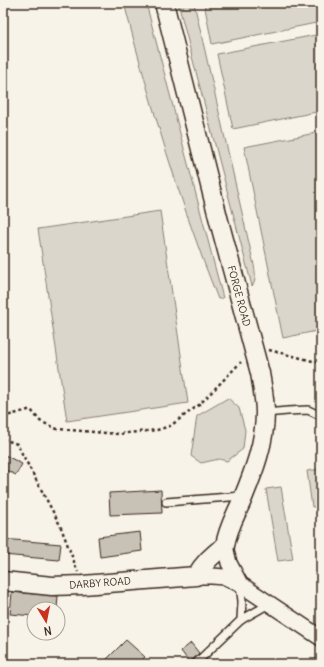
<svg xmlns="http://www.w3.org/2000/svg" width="324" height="667" viewBox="0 0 324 667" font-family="Delius,sans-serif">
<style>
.green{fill:#dbd6cb;stroke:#8b8074}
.building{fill:#c8c1b6;stroke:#3b2a1e}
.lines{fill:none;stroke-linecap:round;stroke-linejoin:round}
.service-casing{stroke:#3b2a1e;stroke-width:10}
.minor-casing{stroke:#3b2a1e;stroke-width:18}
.tertiary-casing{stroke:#3b2a1e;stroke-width:21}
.path{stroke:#3b2a1e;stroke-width:2.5;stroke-dasharray:3 3;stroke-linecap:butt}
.service{stroke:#f7f3e8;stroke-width:7}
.minor{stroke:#f7f3e8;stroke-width:15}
.tertiary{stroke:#f7f3e8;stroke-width:18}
.labels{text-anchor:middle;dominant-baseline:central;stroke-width:3.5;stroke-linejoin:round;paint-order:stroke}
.street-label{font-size:10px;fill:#3b2a1e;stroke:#f7f3e8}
</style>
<rect width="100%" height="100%" fill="#f7f3e8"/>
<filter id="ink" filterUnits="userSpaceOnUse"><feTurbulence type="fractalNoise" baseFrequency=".025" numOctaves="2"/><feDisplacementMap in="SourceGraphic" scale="8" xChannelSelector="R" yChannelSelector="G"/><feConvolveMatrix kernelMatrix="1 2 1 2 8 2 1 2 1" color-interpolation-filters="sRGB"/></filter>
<g filter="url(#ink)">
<!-- green -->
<g class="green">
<path d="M124 3H146L223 298 218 299C180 203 150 103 124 3Z"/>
<path d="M178 3H194L251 252C253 262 259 279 252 286Z"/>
<polygon points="204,3 321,3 321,22 212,44"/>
<polygon points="321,34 321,111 233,129 217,54"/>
<polygon points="321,132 321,330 283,338 244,147"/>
<polygon points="160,211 188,403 67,421 38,229"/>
<polygon points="228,398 239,408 245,430 243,449 227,461 219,459 201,463 191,456 197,416"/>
<polygon points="321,469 321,506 312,507 307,471"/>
<polygon points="281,487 293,559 278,561 266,489"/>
</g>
<!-- building -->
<g class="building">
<polygon points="3,454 22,464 16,475 3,469"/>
<polygon points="161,490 162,513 110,515 109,493"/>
<polygon points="140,532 142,551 100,557 98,537"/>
<polygon points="3,539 61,544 59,560 3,555"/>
<polygon points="12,592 58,596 57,609 34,609 34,616 10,614"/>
<polygon points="126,640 145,657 138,664 102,664"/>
<polygon points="191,643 199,653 190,663 181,651"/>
</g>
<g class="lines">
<!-- service casing -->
<g class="service-casing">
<g id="service">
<polyline points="265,413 288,411 308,410 321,416"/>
<polyline points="166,502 242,496"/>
<polyline points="240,585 242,601 241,620"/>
<polyline points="195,664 241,620 269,604"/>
</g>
</g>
<!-- minor casing -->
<g class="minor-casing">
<g id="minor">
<polyline points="225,546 229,563 240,584"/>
<polyline points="196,576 212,576 225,577 240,584 321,638"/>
</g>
</g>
<!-- tertiary casing -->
<g class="tertiary-casing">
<path id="tertiary" d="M3 581 52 586 83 585 196 576C203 564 214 553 225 546 227 529 237 513 243 498 254 471 265 442 265 413 265 399 262 386 260 373L219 221 164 3"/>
</g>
<!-- path -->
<g class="path">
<polyline points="269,350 321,363"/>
<polyline points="3,417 28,410 31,410 40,421 57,429 118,434 157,430 170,426 199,405 241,362"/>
<polyline points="3,439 17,444 60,525 78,572"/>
</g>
<!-- service -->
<use href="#service" class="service"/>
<!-- minor -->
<use href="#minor" class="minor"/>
<!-- tertiary -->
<use href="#tertiary" class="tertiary"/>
</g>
</g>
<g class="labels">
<!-- street labels -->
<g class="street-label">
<text transform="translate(239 296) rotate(75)">FORGE ROAD</text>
<text transform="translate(100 583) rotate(-4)">DARBY ROAD</text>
</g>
</g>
<!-- margin -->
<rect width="324" height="667" fill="none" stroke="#f7f3e8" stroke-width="16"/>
<rect x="8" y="8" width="308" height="651" fill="none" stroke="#3b2a1e" stroke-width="1.5" filter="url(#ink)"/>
<!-- north arrow -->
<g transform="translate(46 621) rotate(170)"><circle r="19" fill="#f7f3e8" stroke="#aca397"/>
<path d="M0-3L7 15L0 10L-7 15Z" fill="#c8321e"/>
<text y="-6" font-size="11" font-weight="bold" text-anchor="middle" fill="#3b2a1e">N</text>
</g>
</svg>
